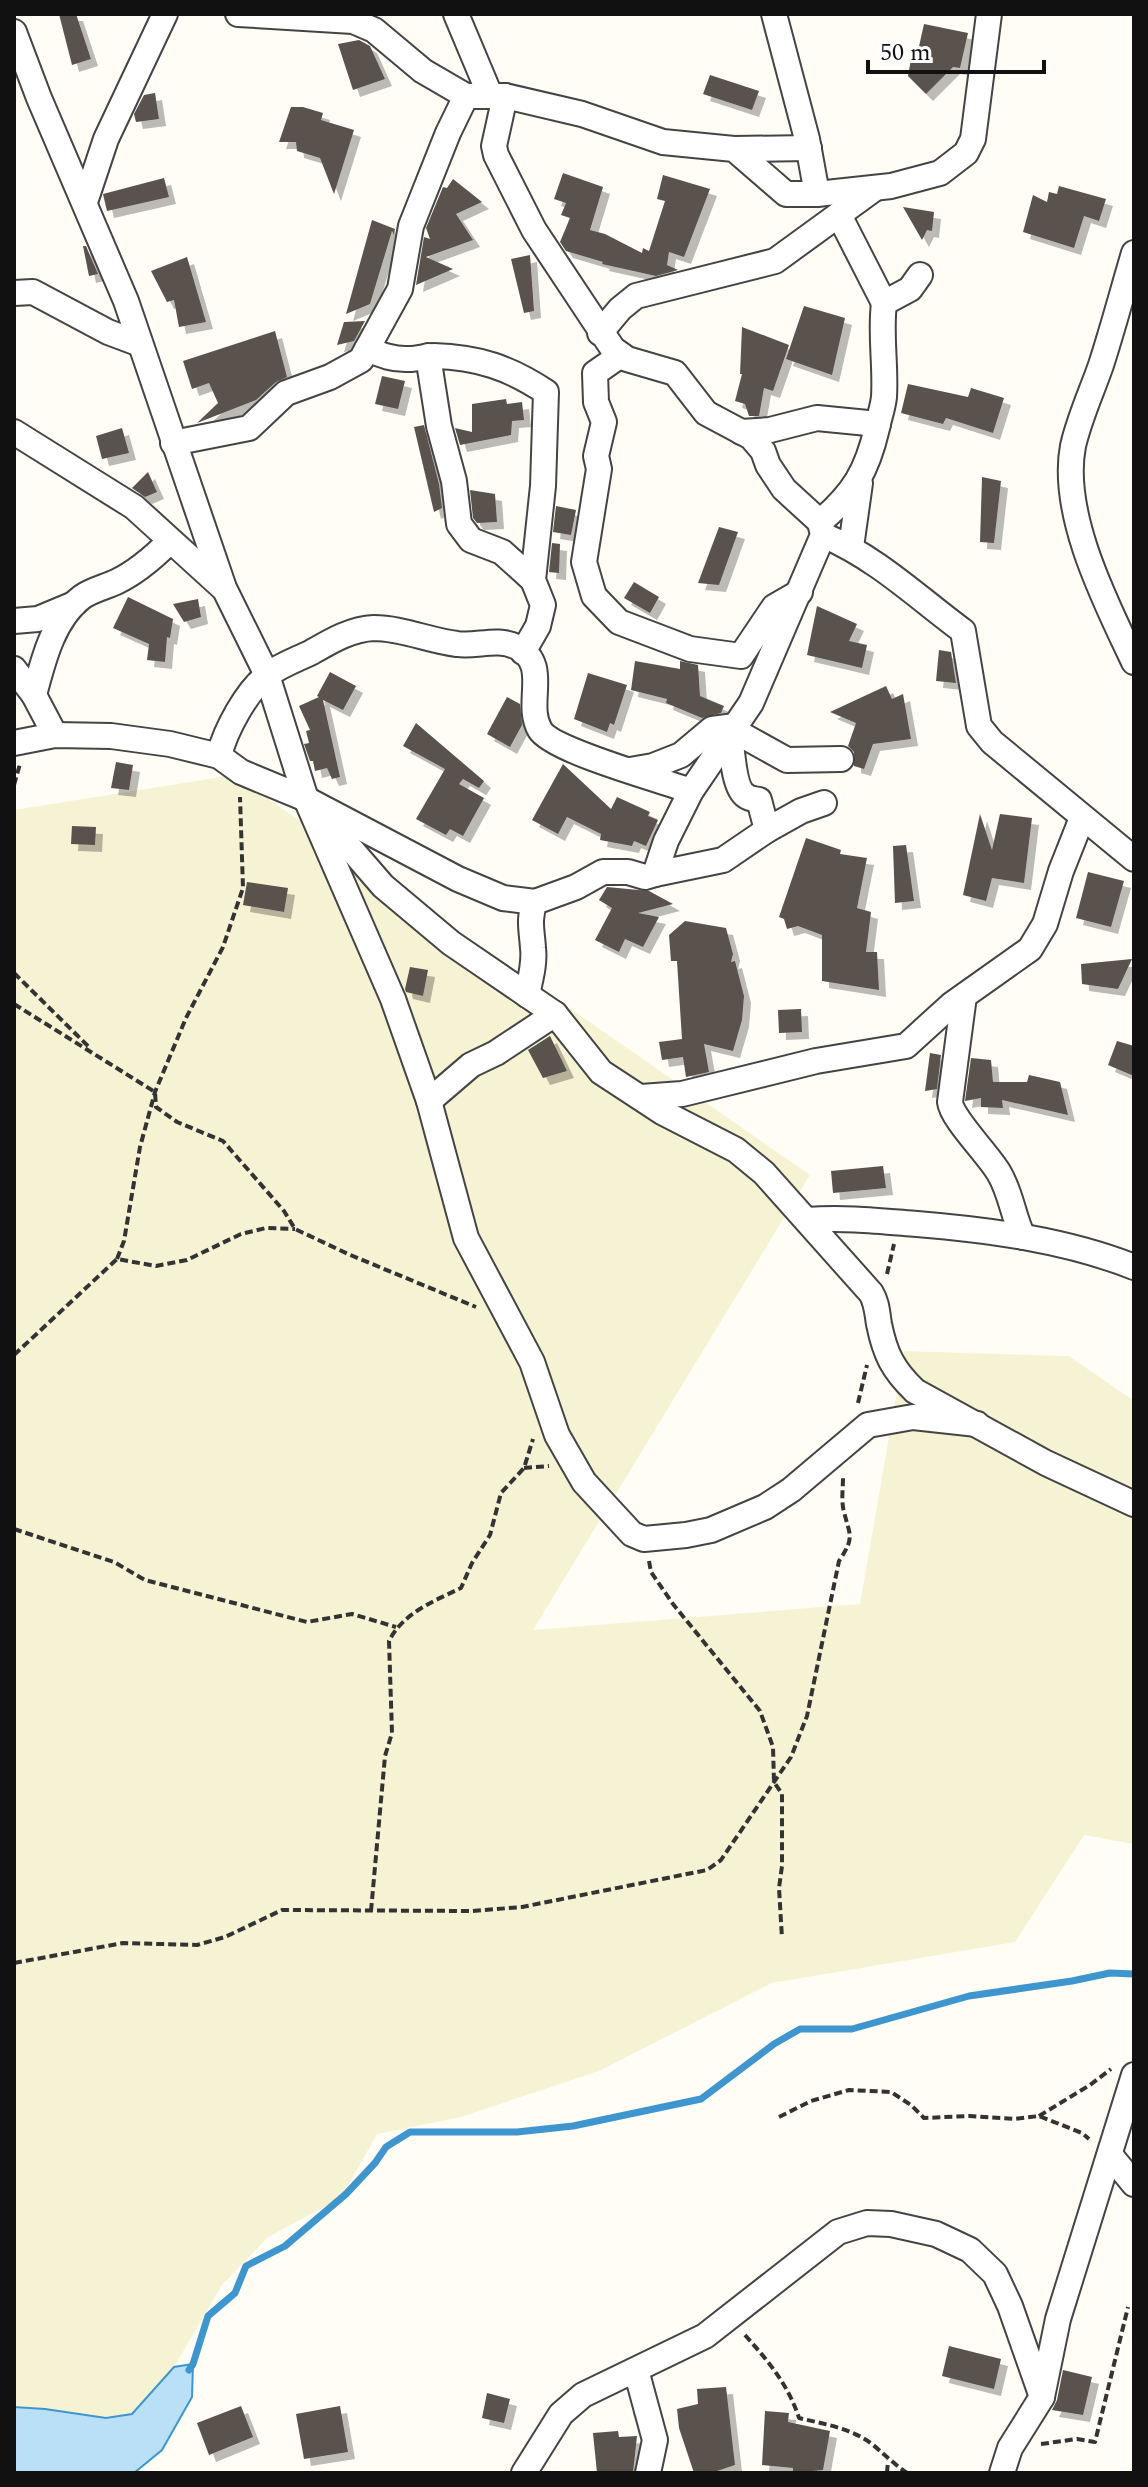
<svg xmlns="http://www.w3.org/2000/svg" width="1148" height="2487" viewBox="0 0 1148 2487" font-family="Spectral,serif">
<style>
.farmland{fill:#f6f3d4}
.water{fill:#b9e0f7;stroke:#3f96cf;stroke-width:2}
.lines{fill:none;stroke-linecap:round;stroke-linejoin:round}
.stream{stroke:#3f96cf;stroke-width:7}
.building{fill:#5a524d;filter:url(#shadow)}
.street-casing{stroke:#444;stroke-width:28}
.path{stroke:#333;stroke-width:4;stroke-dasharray:8 4;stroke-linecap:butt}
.street{stroke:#fff;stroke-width:24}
</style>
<defs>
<filter id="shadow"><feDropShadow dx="7" dy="7" stdDeviation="0" flood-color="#0004"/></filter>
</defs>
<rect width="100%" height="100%" fill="#fffdf5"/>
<!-- farmland -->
<polygon class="farmland" points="234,775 810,1175 533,1630 860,1604 904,1351 1069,1356 1134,1401 1134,1844 1084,1835 1015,1942 772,1983 599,2071 461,2117 377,2134 341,2198 268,2237 222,2285 174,2367 132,2414 106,2418 45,2409 14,2407 14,810"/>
<!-- water -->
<polygon class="water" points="193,2364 192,2397 162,2450 134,2473 14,2473 14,2407 45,2409 106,2418 132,2414 174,2367"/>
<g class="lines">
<!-- stream -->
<polyline class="stream" points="189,2370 193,2364 208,2316 235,2293 246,2266 285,2246 346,2194 375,2163 386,2147 410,2132 517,2132 573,2126 701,2099 774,2044 800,2029 852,2029 969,1996 1072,1981 1110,1973 1134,1974"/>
</g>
<!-- building -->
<g class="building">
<polygon points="59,14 76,14 91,59 72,65"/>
<polygon points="924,24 968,33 960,68 953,67 926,94 908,76 911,59 916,60"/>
<polygon points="359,40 370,46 385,79 353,90 338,44"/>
<polygon points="710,75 759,91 752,110 703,94"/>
<polygon points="155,93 159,119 136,122 134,114 144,95"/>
<polygon points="291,107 303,107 323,113 321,120 354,130 334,194 320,158 297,151 296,142 279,142"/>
<polygon points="563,173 603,187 590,230 605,234 642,253 643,248 649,251 665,201 657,199 663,175 710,189 684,257 669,252 667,265 678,270 656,276 602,264 603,262 566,251 560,242 570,218 561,215 566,203 554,199"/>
<polygon points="164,178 169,197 107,211 103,194"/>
<polygon points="453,179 482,202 456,214 473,240 426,257 453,269 416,285 424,237 430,239 426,228 443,187 447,188"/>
<polygon points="1059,186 1106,199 1099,221 1084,216 1074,248 1023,232 1033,195 1047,202 1049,192 1057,194"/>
<polygon points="903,207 934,212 932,231 927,230 922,240"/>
<polygon points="372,220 395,229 394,235 392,231 370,304 346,314"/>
<polygon points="83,246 86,246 98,274 89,276"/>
<polygon points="530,255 534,311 524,313 511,259"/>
<polygon points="187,257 206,322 179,327 174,300 167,302 151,271"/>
<polygon points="804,306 845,318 832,375 786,359"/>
<polygon points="365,321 354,341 337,345 344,322"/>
<polygon points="742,327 789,345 773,391 764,388 759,416 749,416 745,404 735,401 742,374 740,374"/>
<polygon points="275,331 287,377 276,382 256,400 197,423 218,403 209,383 192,389 183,361"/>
<polygon points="382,376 405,381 398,409 375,404"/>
<polygon points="908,384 968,397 971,388 1004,398 993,433 946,418 943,424 901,413"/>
<polygon points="506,399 507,404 522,402 524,420 512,421 511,435 460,445 455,428 472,432 472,404"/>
<polygon points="424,425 439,484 442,508 434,512 414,427"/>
<polygon points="122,428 129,453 102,459 96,436"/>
<polygon points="148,472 157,492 145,497 132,488"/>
<polygon points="982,477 1001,481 994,543 980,542"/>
<polygon points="470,490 495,494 497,522 477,523 473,518"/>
<polygon points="556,506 576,510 571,535 553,532"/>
<polygon points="719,527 738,532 719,585 698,583"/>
<polygon points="552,543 560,544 559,573 549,572"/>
<polygon points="634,582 659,597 650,613 624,598"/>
<polygon points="128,597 173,619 170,638 167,637 165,662 147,660 149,644 113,628"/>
<polygon points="198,599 201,617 184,622 173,604"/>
<polygon points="817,606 857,624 849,641 867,645 862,668 807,655"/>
<polygon points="939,650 951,652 956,683 936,681"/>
<polygon points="635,661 680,669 680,661 698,665 700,696 724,706 721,713 702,718 666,703 667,699 631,690"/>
<polygon points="330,672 356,686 343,710 323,700 340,777 332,779 327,768 315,771 313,761 310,761 304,744 309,743 306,731 310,730 299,706 319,697 317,696"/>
<polygon points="588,673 627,685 614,725 610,723 607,732 574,719"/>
<polygon points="886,686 892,699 903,694 911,739 873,744 864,769 854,766 854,752 848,746 856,723 830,712"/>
<polygon points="507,697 520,704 522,725 510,747 487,734"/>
<polygon points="416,723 484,781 479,788 463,779 459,784 484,798 463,836 450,829 446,835 416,819 445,769 403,746"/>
<polygon points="116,762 133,765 129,790 111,788"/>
<polygon points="563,764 611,809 617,797 650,812 648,816 658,820 646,846 634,841 632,846 600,840 601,834 567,817 558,834 532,820"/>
<polygon points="980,814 992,850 1000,814 1032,818 1024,883 992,878 986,901 963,895"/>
<polygon points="72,826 96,827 95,845 71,844"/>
<polygon points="806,838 841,850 840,854 867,858 857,908 871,912 866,952 877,952 879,990 822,981 822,935 798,926 787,929 784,919 779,917"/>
<polygon points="906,845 914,901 895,903 893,846"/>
<polygon points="1088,872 1124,881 1111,927 1076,918"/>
<polygon points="247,882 288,888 284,912 243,905"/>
<polygon points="607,887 649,891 673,904 638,913 659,917 643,947 625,939 619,952 595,940 612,908 599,900"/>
<polygon points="685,921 726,928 733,954 731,962 735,961 744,996 742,1020 733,1051 704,1044 709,1072 686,1077 683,1057 662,1060 659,1042 682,1039 677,961 671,961 669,935"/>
<polygon points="1132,959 1118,989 1082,984 1081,964"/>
<polygon points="410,967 428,970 423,996 406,992 405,989"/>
<polygon points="801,1009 802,1032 779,1033 778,1010"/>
<polygon points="550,1036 567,1071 543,1078 528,1050"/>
<polygon points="1117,1041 1134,1046 1134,1076 1108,1065"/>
<polygon points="930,1053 941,1055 937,1089 925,1091"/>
<polygon points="971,1058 991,1060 993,1082 1027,1082 1029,1075 1060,1082 1068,1115 1002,1100 1003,1108 981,1107 981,1098 965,1101"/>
<polygon points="883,1166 886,1188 833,1193 831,1171"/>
<polygon points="949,2346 1001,2359 994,2389 942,2376"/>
<polygon points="1063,2370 1092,2377 1083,2415 1052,2410 1057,2400"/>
<polygon points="726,2387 735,2465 711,2473 694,2473 679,2428 677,2409 698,2404 697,2389"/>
<polygon points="487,2393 510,2399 504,2423 482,2418"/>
<polygon points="241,2406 253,2437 209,2455 197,2423"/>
<polygon points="340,2406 348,2452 304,2459 296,2414"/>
<polygon points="765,2411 789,2413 788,2422 830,2431 823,2470 793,2473 793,2468 762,2465"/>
<polygon points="618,2431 619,2437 637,2436 633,2473 597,2473 593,2433"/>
</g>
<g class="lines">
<!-- street casing -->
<g class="street-casing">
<g id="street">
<polyline points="238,14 353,21 374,30 423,71 466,96 505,96 582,114 663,142 734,149 786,194 817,194 891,186 940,173 966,153 973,139 989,14"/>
<polyline points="456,14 490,95"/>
<polyline points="774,14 807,139 817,194"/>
<polyline points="14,32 39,98 126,301 224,588 267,675 306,799 393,999 429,1101 466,1238 532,1362 557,1435 584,1482 632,1534 644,1539 686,1535 711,1530 765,1507 791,1490 868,1425 913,1417 977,1424"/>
<polyline points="505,96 494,146 496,155 534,230 613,349 627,359 675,373 706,413 751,437 763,451 768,465 784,489 820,522"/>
<polyline points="734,149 809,148"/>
<polyline points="85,202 106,139 165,14"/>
<polyline points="839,215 884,303"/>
<path d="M1134 253C1123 290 1113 328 1101 365 1092 391 1079 419 1073 446 1060 514 1106 603 1134 662"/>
<polyline points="14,293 33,292 108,332 140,344"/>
<polyline points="600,333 620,309 636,296 775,261 874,189"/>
<path d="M367 349C381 355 394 360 409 359 418 359 426 356 434 356 478 357 510 368 546 392L543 486 533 580 543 605 538 626 523 652"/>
<polyline points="621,355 595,373 596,402 604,422 596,456 599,469 584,562 594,596 619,622 690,649 741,656 774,607 800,592"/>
<polyline points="428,356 439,426 454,481 459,524 471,540 502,552 533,580"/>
<polyline points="14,432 134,507 222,587"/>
<polyline points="741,432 770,430 817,418 878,424"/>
<polyline points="173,443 249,428 286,393 330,377 361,360 400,289 411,226 448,133 466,96"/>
<path d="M823 535C877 558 917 597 963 631L979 726 992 742 1134 859"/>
<polyline points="851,547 860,483"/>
<polyline points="14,621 38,619 74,604"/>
<polyline points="14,669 34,695 55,735"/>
<path d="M34 695C43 661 53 619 82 597 92 590 105 587 116 582 137 572 154 557 170 541"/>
<polyline points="733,730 787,760 841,759"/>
<path d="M730 733C732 747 733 788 746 796 750 799 754 799 759 800L767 830 801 811 824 803"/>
<polyline points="14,743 55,735 111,736 170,744 219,756 241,772 306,799 458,879 503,898 535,902"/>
<path d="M219 756C225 731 247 689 269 674 281 665 298 659 312 652 331 641 351 629 374 628 402 628 430 641 457 644 477 647 497 637 517 647 551 665 524 703 540 730 553 751 664 781 691 791"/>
<polyline points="630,770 653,766 681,755 712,729 735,726"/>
<path d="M319 812 383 886 451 943 555 1014 601 1072 662 1112 736 1150 764 1173 871 1293C877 1303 877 1312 879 1324 885 1354 893 1370 915 1391L1046 1463 1134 1504"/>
<polyline points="655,874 723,860 767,830"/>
<path d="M527 995C530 980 535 964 533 948 532 931 528 919 535 902L576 887 603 872H628L645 877 655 874 666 841 691 791 751 703 823 535 820 522C854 493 867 471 877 428 879 418 883 407 884 397 886 365 880 335 884 303L910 289 920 275"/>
<path d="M964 996 950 1102C952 1119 988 1154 999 1173 1011 1193 1013 1216 1023 1237"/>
<polyline points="641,1097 682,1094 816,1061 906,1046 951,1005 1030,949 1045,924 1061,871 1082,818"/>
<polyline points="429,1101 471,1065 496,1053 555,1014"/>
<path d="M807 1220C844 1217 880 1221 917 1224 990 1230 1066 1240 1134 1267"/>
<polyline points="1110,2155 1134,2184"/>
<polyline points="636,2370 655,2440 648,2473"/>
<polyline points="524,2473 561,2414 583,2395 705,2336 838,2232 867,2223 891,2224 936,2234 970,2250 995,2274 1010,2306 1042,2397"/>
<polyline points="1002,2473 1010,2448 1042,2397 1058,2319 1134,2075"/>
</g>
</g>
<!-- path -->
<g class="path">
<polyline points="14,785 20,764"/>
<polyline points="14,973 90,1048"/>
<polyline points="14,1004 155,1092 156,1107 177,1122 223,1141 284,1211 295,1229 348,1254 476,1307"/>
<polyline points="117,1259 124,1241 140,1147 155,1092 186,1018 223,947 243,888 240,797"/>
<polyline points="887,1274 894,1244"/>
<polyline points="14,1355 117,1259 156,1266 187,1260 241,1234 266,1228 295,1229"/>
<polyline points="858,1403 867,1365"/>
<polyline points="524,1468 549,1466"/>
<polyline points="14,1529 114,1562 145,1580 307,1622 352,1614 396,1627"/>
<polyline points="649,1561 651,1572 673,1604 760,1711 773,1747 774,1782 782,1794 782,1866 779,1888 782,1938"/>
<path d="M371 1911 385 1756 392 1733 389 1641C403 1613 434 1601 461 1588L472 1563 490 1535 501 1493 524 1468 533 1439"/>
<path d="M14 1963 123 1943 197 1945 225 1937 282 1910 472 1911 522 1907 707 1870 721 1860 791 1757 807 1716 839 1561C855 1537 850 1536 844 1512 841 1501 843 1489 843 1478"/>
<polyline points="1039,2116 1090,2085 1111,2069"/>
<polyline points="779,2117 811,2101 849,2090 891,2092 911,2105 924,2118 970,2116 1015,2119 1039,2116 1082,2133 1089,2139"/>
<path d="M745 2335C768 2361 788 2384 799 2418 824 2424 851 2428 872 2444 884 2454 894 2464 907 2473"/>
<polyline points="1041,2444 1077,2439 1095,2442 1128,2307"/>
<polyline points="887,2473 888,2461"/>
</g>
<!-- street -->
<use href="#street" class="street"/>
</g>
<!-- border -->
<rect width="1148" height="2487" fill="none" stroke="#111111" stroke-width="32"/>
<!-- scale -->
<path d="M868 60v12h176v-12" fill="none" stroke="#111111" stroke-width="4"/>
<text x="880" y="60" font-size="24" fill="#111111" stroke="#ffffff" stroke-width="6" paint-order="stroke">50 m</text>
</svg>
